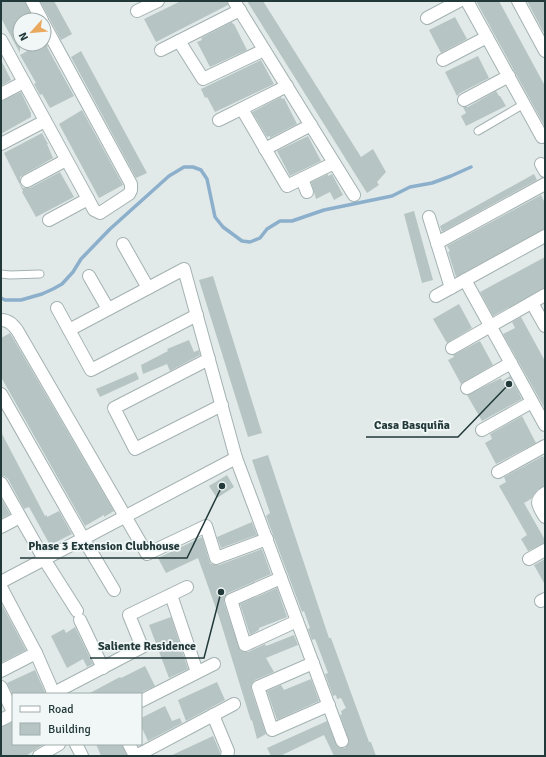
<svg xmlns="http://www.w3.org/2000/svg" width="546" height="757" viewBox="0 0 546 757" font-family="Signika,sans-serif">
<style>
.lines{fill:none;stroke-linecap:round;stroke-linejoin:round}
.stream{stroke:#8cafcc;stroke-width:3.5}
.building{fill:#b6c5c3}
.service-casing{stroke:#a4b1b1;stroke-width:9}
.minor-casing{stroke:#a4b1b1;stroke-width:14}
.service{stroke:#fff;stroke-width:7}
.minor{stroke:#fff;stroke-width:12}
.leader{fill:none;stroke:#22393a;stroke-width:1.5}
.callout-dot{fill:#22393a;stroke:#f1f7f6;stroke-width:1.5}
.callout-label{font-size:12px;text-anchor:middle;font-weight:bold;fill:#22393a;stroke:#f1f7f6;stroke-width:3.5;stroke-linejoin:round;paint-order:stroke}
</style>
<rect width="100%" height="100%" fill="#e1eae9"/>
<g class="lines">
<!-- stream -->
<polyline class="stream" points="1,298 5,300 21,300 42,294 53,289 62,284 73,272 81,259 110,229 169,176 184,167 193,167 201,170 207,179 215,217 223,227 242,241 250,242 260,238 267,229 280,221 292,221 324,210 392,196 410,187 432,183 451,176 471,167"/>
</g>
<!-- building -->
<g class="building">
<polygon points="1,1 25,1 34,20 20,20 20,53 1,18"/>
<polygon points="40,1 54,1 72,34 61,40"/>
<polygon points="181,1 227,1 228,5 156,42 144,19"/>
<polygon points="247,1 263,1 361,157 373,149 386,172 377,182 379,185 367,193"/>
<polygon points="476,1 499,1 545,86 545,127"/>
<polygon points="527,1 545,1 545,35"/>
<polygon points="455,17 467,39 441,53 429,30"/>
<polygon points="232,22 233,24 234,24 247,50 210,67 197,42 202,40 201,38"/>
<polygon points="44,40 48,47 47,47 74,96 50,108 42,94 40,95 34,84 36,83 20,55 40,44 44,44"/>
<polygon points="81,51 147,173 136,178 71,57"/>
<polygon points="478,56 489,78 460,93 457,96 445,72"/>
<polygon points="1,60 11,80 1,86"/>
<polygon points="261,60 274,84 215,112 207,97 205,98 201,89"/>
<polygon points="496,91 499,96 500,96 506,106 466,126 461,116 466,113 463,107 468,107"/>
<polygon points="21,92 31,113 31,117 1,134 1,101"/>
<polygon points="281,97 282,99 284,98 297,124 270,138 270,136 267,137 252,112"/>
<polygon points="82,110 123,185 99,198 59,124"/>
<polygon points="42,133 48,144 47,144 53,158 23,175 20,177 20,184 23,188 30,188 60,172 74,197 36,217 22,192 23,191 4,153"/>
<polygon points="308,136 321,161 290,176 277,151"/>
<polygon points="328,174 328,176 332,174 343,195 334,200 330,192 316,199 311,182"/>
<polygon points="534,174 537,180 442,232 440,226"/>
<polygon points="541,195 545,203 545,229 456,277 448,252 450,251 447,246"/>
<polygon points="414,211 433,280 422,283 404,214"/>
<polygon points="545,257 545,288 493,316 480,292"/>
<polygon points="213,276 262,433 248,437 199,280"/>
<polygon points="459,304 472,328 447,343 433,319"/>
<polygon points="521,317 545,361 545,409 503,334 515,328 512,322"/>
<polygon points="10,333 114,511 104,517 104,515 85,526 1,377 1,338"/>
<polygon points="189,340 194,352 199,350 200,355 170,371 167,364 143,374 141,365 168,351 167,349"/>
<polygon points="480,341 493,365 461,384 448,360 454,357 453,355"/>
<polygon points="136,372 139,379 100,397 96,389"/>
<polygon points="510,376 522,399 482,421 467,395 501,378 502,381"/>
<polygon points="522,416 536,443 496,464 485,443 492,439 490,434"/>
<polygon points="1,432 45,516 47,515 47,517 59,511 72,534 50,545 29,507 24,509 8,479 4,476 1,476"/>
<polygon points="268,455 329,638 331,638 369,742 371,742 376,756 334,756 324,735 280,756 271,756 267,748 327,721 337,746 341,748 345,748 349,742 340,715 342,714 341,711 346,708 341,698 337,699 336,695 333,696 325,674 328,673 315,639 312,640 308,629 310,628 304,611 302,612 266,516 270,513 252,460"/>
<polygon points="543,456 545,460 545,486 537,490 531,499 524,503 545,540 545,543 528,551 521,539 527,535 499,486 506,482 504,477"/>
<polygon points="227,475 234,487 217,498 209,486"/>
<polygon points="1,498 10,514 2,518 1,516"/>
<polygon points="252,522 257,535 221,548 217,537"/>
<polygon points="202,537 209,560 211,564 219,565 262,549 271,574 228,593 224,598 224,602 240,650 244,652 248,652 265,644 266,646 294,635 298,645 266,658 274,672 255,680 251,685 251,689 266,734 257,739 252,720 251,721 220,620 198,558 166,573 158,558"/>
<polygon points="545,559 545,585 534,565"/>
<polygon points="277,588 287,617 259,628 259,630 250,635 240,604"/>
<polygon points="1,603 26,650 1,663"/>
<polygon points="171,617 188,669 169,678 149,625"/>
<polygon points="75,627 93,664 87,667 83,659 67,668 51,636 64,629 66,633"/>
<polygon points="145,666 155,686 138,694 88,694 120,677 121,678"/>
<polygon points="35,670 45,692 45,694 13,695 7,683"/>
<polygon points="311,679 319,701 277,720 267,691 281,685 284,690"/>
<polygon points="217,682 225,700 186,721 178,700"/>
<polygon points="165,706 172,721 180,718 182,723 148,741 141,726 141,718"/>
<polygon points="13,722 13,744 44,744 26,756 1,756 1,727"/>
<polygon points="213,736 220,752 220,756 170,756"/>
<polygon points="96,744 122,744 127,756 101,756"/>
</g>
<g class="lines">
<!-- service casing -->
<g class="service-casing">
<g id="service">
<polyline points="478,131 524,104"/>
<polyline points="1,274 10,275 40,274"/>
</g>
</g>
<!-- minor casing -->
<g class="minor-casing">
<g id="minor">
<polyline points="32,1 42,20"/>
<polyline points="234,1 354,195"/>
<polyline points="467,1 542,137 545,135"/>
<polyline points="518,1 545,51"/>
<polyline points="137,11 158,1"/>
<polyline points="427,18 459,1"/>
<polyline points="1,40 88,199 94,210 100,213 129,194 131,190 131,184 44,24"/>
<polyline points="179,41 203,79 264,50"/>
<polyline points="161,50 240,10"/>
<polyline points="443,60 487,37"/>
<polyline points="1,94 24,82"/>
<polyline points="464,100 509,76"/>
<polyline points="242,109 287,186 334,163"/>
<polyline points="219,120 287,86"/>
<polyline points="1,144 45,121"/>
<polyline points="265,149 311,125"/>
<polyline points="541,164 545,171"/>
<polyline points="302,179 307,192"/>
<polyline points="27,181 66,160"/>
<polyline points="429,217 451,288"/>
<polyline points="49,220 88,199"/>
<polyline points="437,243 545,184"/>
<polyline points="123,244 148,288"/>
<polyline points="89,276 108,309"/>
<polyline points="465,280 545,425"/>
<polyline points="436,296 545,236"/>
<polyline points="532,303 545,326"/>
<polyline points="57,308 91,370 197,315"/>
<path d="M1 320C9 320 13 325 17 330L147 554 206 526 216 558 267 539"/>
<polyline points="69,330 184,269 236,458 342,741"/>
<polyline points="452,348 545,295"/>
<polyline points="209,359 114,408 135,449 222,405"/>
<polyline points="467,388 511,363"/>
<polyline points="1,394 83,538 114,590"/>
<polyline points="482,430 532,402"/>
<polyline points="498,472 545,446"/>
<polyline points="1,483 44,559 77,611"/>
<path d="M545 493C533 501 539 507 545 517"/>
<polyline points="1,527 20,517"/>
<polyline points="529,559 545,550"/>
<polyline points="281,578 231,600 245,645 297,621"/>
<polyline points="1,582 236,458"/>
<polyline points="1,587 36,653 54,694"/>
<polyline points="171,595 197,672"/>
<polyline points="541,601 545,599"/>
<polyline points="80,620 103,668"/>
<polyline points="313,663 258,687 272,730 329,705"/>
<polyline points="1,671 36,653"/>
<polyline points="1,687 13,712"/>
<polyline points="52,694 142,647 129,615 187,587"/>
<polyline points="141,701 214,664"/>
<polyline points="213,715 228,751 227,756"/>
<polyline points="1,720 13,714"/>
<polyline points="76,744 82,756"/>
<polyline points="129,744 135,756"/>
<polyline points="39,756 59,744"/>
<polyline points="136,756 234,704"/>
</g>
</g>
<!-- service -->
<use href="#service" class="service"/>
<!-- minor -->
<use href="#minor" class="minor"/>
</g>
<!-- callouts -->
<path class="leader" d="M509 384L458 437H366M222 486L187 558H20M221 592L204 658H90"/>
<g class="callout-dot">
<circle cx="509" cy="384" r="4"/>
<circle cx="222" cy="486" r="4"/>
<circle cx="221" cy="592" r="4"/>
</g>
<g class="callout-label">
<text x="412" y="429">Casa Basquiña</text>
<text x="104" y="550">Phase 3 Extension Clubhouse</text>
<text x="147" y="650">Saliente Residence</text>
</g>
<!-- border -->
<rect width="546" height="757" fill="none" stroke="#22393a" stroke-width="4"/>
<!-- legend -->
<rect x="12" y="693" width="130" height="52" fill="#f1f7f6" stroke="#9eabab"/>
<rect x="20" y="706" width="20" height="6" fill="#ffffff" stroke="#9eabab"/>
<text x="48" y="713" font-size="12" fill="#22393a">Road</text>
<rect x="20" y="723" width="20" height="12" fill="#b6c5c3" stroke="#9eabab"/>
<text x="48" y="733" font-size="12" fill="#22393a">Building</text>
<!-- north arrow -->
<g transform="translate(32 32) rotate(243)"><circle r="19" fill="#f1f7f6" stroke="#9eabab"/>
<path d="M0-3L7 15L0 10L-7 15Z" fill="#e9aa60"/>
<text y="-6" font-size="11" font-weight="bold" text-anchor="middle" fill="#22393a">N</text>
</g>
</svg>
